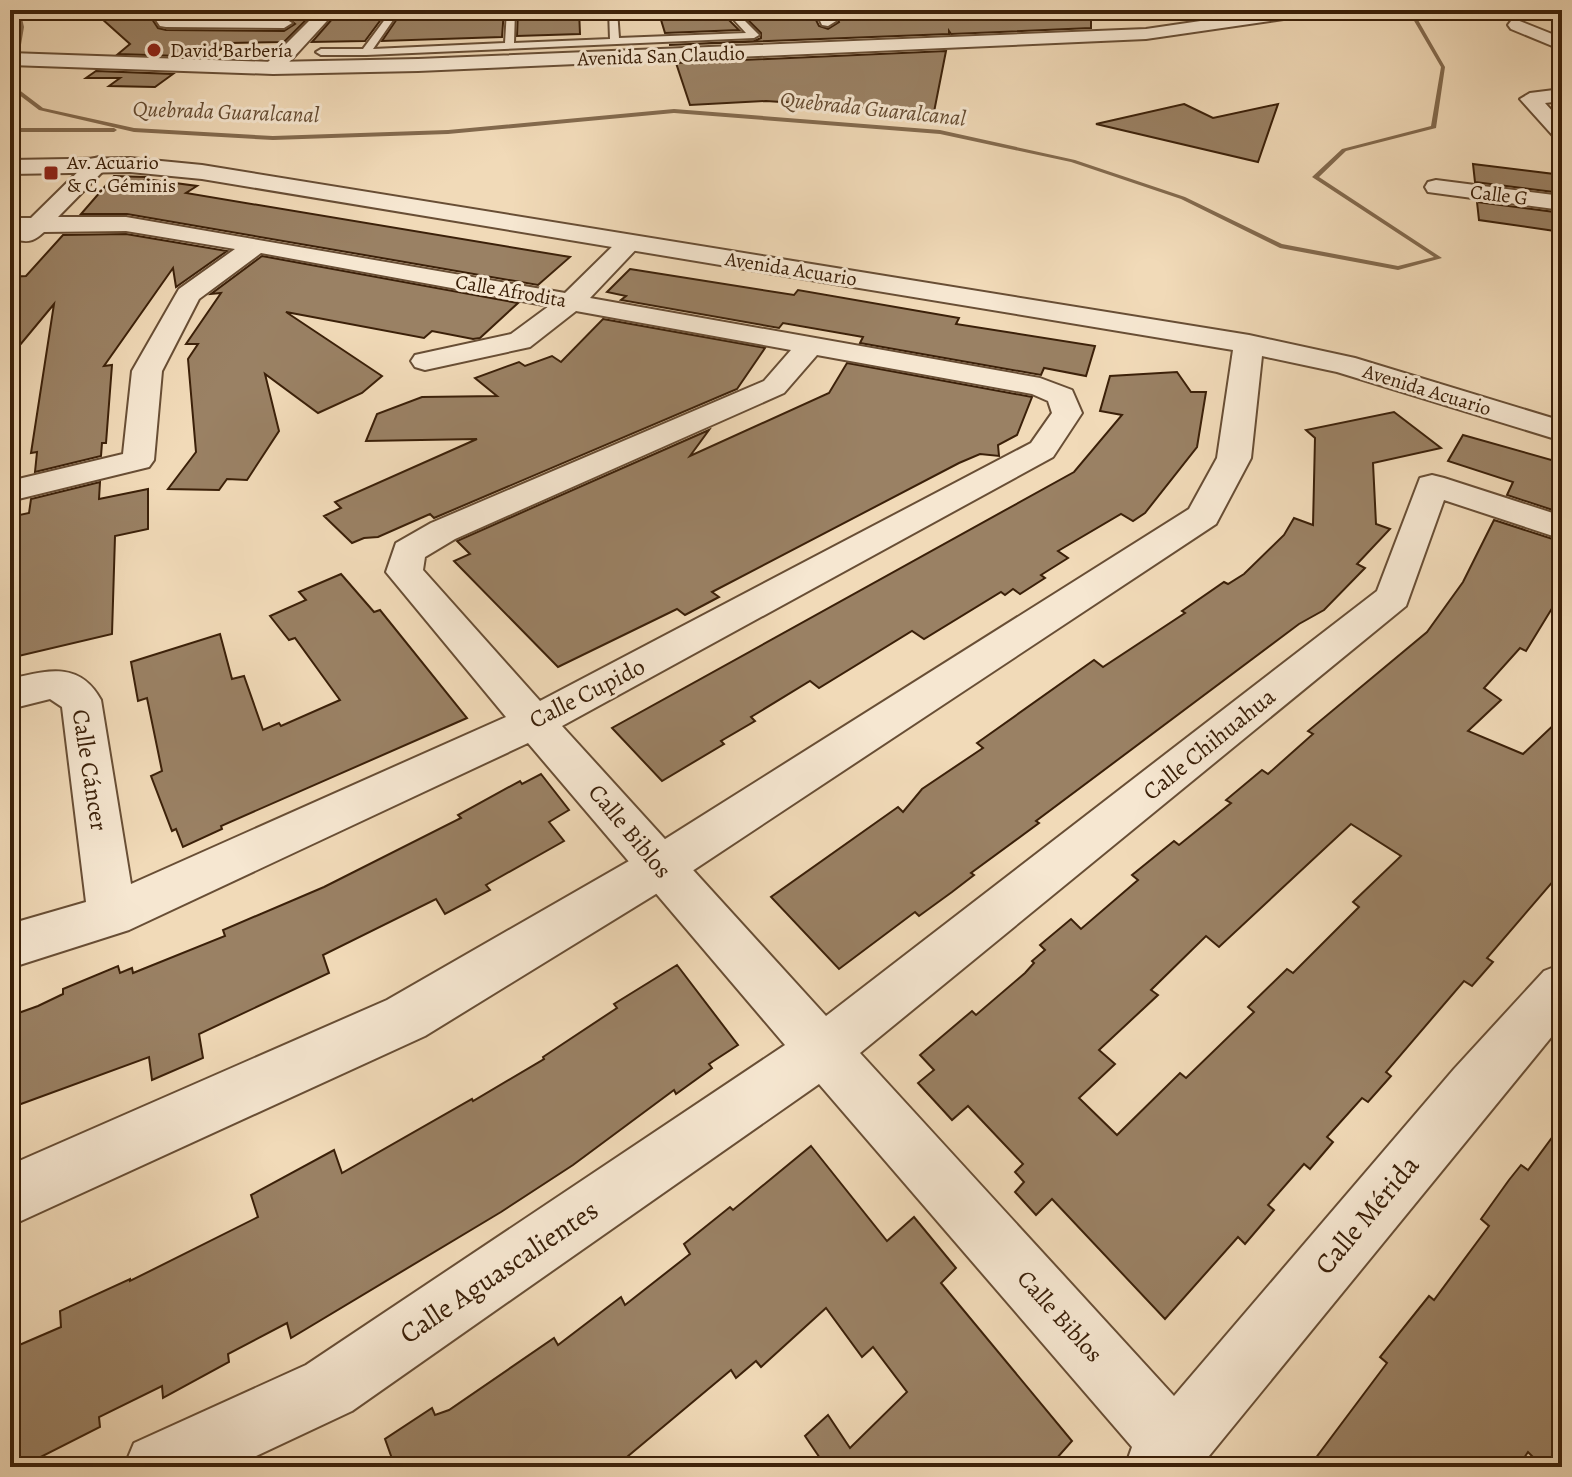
<svg xmlns="http://www.w3.org/2000/svg" width="1572" height="1477" viewBox="0 0 1572 1477" font-family="Alegreya,serif">
<style>
.lines{fill:none;stroke-linecap:round;stroke-linejoin:round}
.stream{fill:#836a4e;fill-rule:evenodd}
.building{fill:#9a8164;stroke:#3b2009;stroke-width:2;fill-rule:evenodd}
.service-casing{stroke:#684e35;stroke-width:4}
.minor-casing{stroke:#684e35;stroke-width:4}
.tertiary-casing{stroke:#684e35;stroke-width:4}
.service{fill:#f6e7d1;fill-rule:evenodd}
.minor{fill:#f6e7d1;fill-rule:evenodd}
.tertiary{fill:#f6e7d1;fill-rule:evenodd}
.poi-dot{fill:#8f2418;stroke:#f6e7d1;stroke-width:3}
.labels{text-anchor:middle;dominant-baseline:central;stroke-width:6;stroke-linejoin:round;paint-order:stroke}
.far-poi-label{font-size:20px;fill:#3b2009;stroke:#f6e7d1;text-anchor:start}
.far-street-label{font-size:20px;fill:#3b2009;stroke:#f6e7d1}
.far-water-label{font-size:22px;font-style:italic;fill:#654b31;stroke:#f6e7d1}
.street-label{font-size:24px;fill:#3b2009;stroke:#f6e7d1}
.near-street-label{font-size:28px;fill:#3b2009;stroke:#f6e7d1}
</style>
<rect width="100%" height="100%" fill="#f1dab8"/>
<filter id="stains"><feTurbulence type="fractalNoise" baseFrequency=".0025" numOctaves="4"/><feColorMatrix values="0 0 0 0 .2 0 0 0 0 .09 0 0 0 0 .02 0 0 0 .5 -.17"/></filter>
<radialGradient id="worn" r=".72"><stop offset=".6" stop-color="#630" stop-opacity="0"/><stop offset="1" stop-color="#630" stop-opacity=".3"/></radialGradient>
<g class="lines">
<!-- stream -->
<g class="stream">
<polygon points="16,10 20,10 24,27 14,86 43,108 134,128 273,136 448,130 674,109 940,130 1075,160 1185,197 1282,244 1398,266 1434,257 1312,177 1342,149 1431,126 1441,67 1413,19 1465,10 1475,10 1418,20 1445,67 1436,128 1346,151 1319,177 1442,258 1398,270 1280,248 1181,199 1071,162 940,134 674,113 448,134 273,140 134,132 39,110 10,88 10,78 20,27"/>
<polygon points="10,128 114,128 117,130 114,132 10,132"/>
</g>
</g>
<!-- building -->
<g class="building">
<polygon points="92,10 146,10 158,28 166,30 284,31 295,24 284,15 173,14 170,10 316,10 284,42 229,43 210,57 118,54 130,44"/>
<polygon points="340,10 388,10 365,41 312,42"/>
<polygon points="403,10 504,10 502,37 382,41"/>
<polygon points="518,10 579,10 580,34 517,36"/>
<polygon points="658,10 719,10 739,30 665,33"/>
<polygon points="800,10 803,16 814,16 819,26 828,29 839,22 836,14 1091,10 1091,28 951,34 949,31 949,34 669,45 754,41 761,38 761,33 739,11"/>
<polygon points="946,51 934,112 766,101 690,105 676,63"/>
<polygon points="96,71 173,74 155,87 109,86 120,78 86,78"/>
<polygon points="1184,104 1213,118 1278,104 1258,162 1096,124"/>
<polygon points="1473,164 1562,175 1562,193 1475,182"/>
<polygon points="114,176 146,177 145,179 197,186 186,193 570,257 538,285 127,214 81,214"/>
<polygon points="1477,202 1562,213 1562,232 1479,220"/>
<polygon points="126,234 227,251 176,287 173,268 104,366 112,365 106,443 102,443 101,456 35,472 37,452 31,453 54,304 10,357 10,277 26,276 63,235"/>
<polygon points="262,256 518,303 480,338 473,339 432,331 424,338 286,312 382,376 362,393 318,413 265,374 279,431 247,480 227,479 219,490 168,489 196,452 188,359 198,344 186,344 221,293 211,294"/>
<polygon points="630,269 794,295 798,290 959,318 956,324 1095,346 1086,376 1044,368 1041,375 860,343 863,337 783,323 779,328 621,300 626,296 607,292"/>
<polygon points="603,319 765,348 737,389 434,518 430,514 378,537 364,538 352,543 324,516 341,508 335,502 477,439 366,441 377,414 422,397 497,396 475,378 519,362 525,366 552,356 561,362"/>
<polygon points="847,363 1032,397 1017,435 998,445 999,456 980,454 959,463 712,592 719,597 685,615 677,609 558,667 454,561 470,554 457,541 709,430 690,456 829,393"/>
<polygon points="1177,372 1191,392 1206,392 1197,447 1145,513 1133,521 1121,514 1058,551 1068,558 1041,575 1045,578 1020,594 1013,589 1005,595 1001,592 924,639 912,631 819,688 810,681 751,717 755,721 721,741 724,744 662,781 612,728 1074,472 1122,415 1100,411 1110,376"/>
<polygon points="1394,412 1441,448 1373,463 1376,524 1390,529 1357,564 1365,568 1324,610 1299,624 1036,821 1039,823 971,873 974,875 952,892 919,916 915,912 839,969 771,897 898,807 903,812 922,789 983,748 977,743 1094,660 1103,667 1185,613 1182,611 1224,582 1228,584 1244,574 1284,535 1294,518 1313,525 1315,438 1306,430"/>
<polygon points="1463,435 1562,463 1562,513 1507,495 1513,482 1448,461"/>
<polygon points="100,482 99,499 148,489 148,529 115,536 112,634 10,658 10,517 29,513 31,499"/>
<path d="M1494 520 1562 542V592L1526 651 1520 648 1484 688 1501 700 1468 731 1523 754 1562 717V871L1487 958 1493 962 1472 986 1464 981 1386 1072 1391 1076 1368 1102 1362 1098 1327 1137 1333 1142 1310 1169 1304 1164 1268 1205 1274 1210 1245 1244 1238 1237 1165 1319 1052 1199 1036 1215 1015 1192 1024 1182 1015 1172 1023 1164 968 1106 952 1120 918 1083 934 1070 920 1055 972 1011 976 1015 1025 973 1034 963 1032 961 1045 950 1040 945 1071 919 1081 929 1138 880 1132 875 1174 841 1179 845 1231 803 1226 800 1262 770 1268 774 1313 734 1308 731 1427 632 1463 582ZM1351 824 1401 856 1353 902 1359 907 1293 973 1287 969 1248 1007 1254 1012 1186 1078 1180 1073 1117 1135 1079 1098 1115 1064 1099 1050 1158 995 1151 990 1206 936 1219 947Z"/>
<polygon points="341,574 374,612 380,610 467,718 221,826 222,829 183,847 176,829 172,831 151,776 162,771 147,698 138,701 131,662 220,634 232,679 244,676 263,730 279,723 281,726 340,700 295,638 289,640 270,616 306,600 299,592"/>
<polygon points="541,774 569,810 549,822 564,841 486,885 490,890 445,914 436,899 323,955 329,973 199,1034 203,1058 152,1080 149,1057 10,1108 10,1016 38,1006 63,994 63,989 118,966 120,973 132,968 133,973 225,936 223,930 324,887 461,818 458,815 520,781 522,784"/>
<polygon points="677,965 738,1045 709,1064 712,1068 676,1094 674,1090 573,1165 501,1212 291,1338 287,1323 228,1354 229,1362 163,1398 162,1386 99,1417 100,1427 21,1467 10,1467 10,1349 61,1327 60,1311 130,1279 130,1281 258,1217 251,1195 334,1150 342,1173 472,1099 473,1101 544,1059 543,1057 617,1008 614,1004"/>
<polygon points="1562,1124 1562,1467 1543,1467 1528,1452 1518,1467 1309,1467 1387,1363 1380,1357 1429,1296 1434,1300 1489,1226 1481,1219 1509,1180 1521,1165 1528,1170"/>
<polygon points="811,1146 887,1241 914,1217 956,1268 941,1283 1072,1441 1049,1467 826,1467 805,1436 828,1415 850,1448 907,1392 873,1347 862,1357 826,1308 761,1367 756,1361 736,1378 731,1370 615,1467 395,1467 385,1439 432,1408 435,1415 449,1410 554,1338 558,1345 621,1297 625,1305 690,1254 684,1244 730,1207 733,1210"/>
</g>
<g class="lines">
<!-- service casing -->
<g class="service-casing">
<polygon id="service" points="392,10 400,10 373,49 505,43 507,10 515,10 514,43 610,39 609,10 617,10 619,38 746,33 725,10 734,10 759,35 754,38 366,55 321,55 316,52 321,49 363,49"/>
</g>
<!-- minor casing -->
<g class="minor-casing">
<g id="minor">
<polygon points="149,10 166,10 171,17 284,18 292,23 284,28 166,27 160,26"/>
<polygon points="320,10 337,10 280,72 266,72 264,68 266,64"/>
<polygon points="815,10 831,10 836,21 828,26 822,25"/>
<polygon points="1517,20 1562,38 1562,50 1511,29 1508,25 1511,21"/>
<polygon points="1562,89 1562,101 1545,103 1562,122 1562,140 1555,138 1520,99 1530,93"/>
<path d="M99 157 110 164 58 217H126L565 293 622 237H640L643 242 590 298 1040 378 1072 390 1082 413 1053 457 562 726 826 1016 1377 591 1420 478 1432 475 1444 478 1562 516V539L1444 500 1406 606 860 1053 1174 1396 1454 1069 1544 971 1562 964V1024L1200 1467H1125L1132 1447 819 1084 352 1411 233 1467H124L134 1443 306 1365 785 1045 528 743 129 930 10 968V924L86 902 62 707 50 699 10 709V679C46 671 79 660 101 700L131 884 506 717 386 572 396 543 431 523 764 381 791 350 576 311 530 347 425 370 415 367 411 361 415 355 511 334 549 306 261 253 199 299 162 371 154 460 149 467 10 501V481L123 454 132 371 179 289 235 249 126 231 44 232C35 240 30 243 18 240L15 235 17 232H10V218H31L91 159ZM817 355 1032 394 1048 401 1052 413 1031 443 540 701 423 570 425 557 455 539 784 393Z"/>
<polygon points="1436,180 1562,196 1562,210 1428,192 1425,187 1428,182"/>
</g>
</g>
<!-- tertiary casing -->
<g class="tertiary-casing">
<g id="tertiary">
<polygon points="1275,10 1320,10 1311,15 1146,39 418,71 273,74 10,65 10,53 273,62 418,59 1146,29"/>
<polygon points="130,158 202,165 1249,335 1355,358 1562,421 1562,441 1337,372 1262,356 1251,458 1216,524 677,881 425,1036 10,1226 10,1165 387,1000 643,853 1189,509 1217,458 1233,350 202,179 130,172 10,174 10,160"/>
</g>
</g>
<!-- service -->
<use href="#service" class="service"/>
<!-- minor -->
<use href="#minor" class="minor"/>
<!-- tertiary -->
<use href="#tertiary" class="tertiary"/>
</g>
<!-- markers -->
<g class="poi-dot">
<circle cx="154" cy="50" r="8"/>
<rect x="43" y="165" width="16" height="16" rx="4"/>
</g>
<g class="labels">
<!-- far-poi labels -->
<g class="far-poi-label">
<text x="170" y="50">David Barbería</text>
<text x="67" y="162">Av. Acuario<tspan x="67" dy="23">&amp; C. Géminis</tspan></text>
</g>
<!-- far-street labels -->
<g class="far-street-label">
<text transform="translate(661 56) rotate(-2)">Avenida San Claudio</text>
<text transform="translate(1499 195) rotate(7)">Calle G</text>
<text transform="translate(791 269) rotate(9)">Avenida Acuario</text>
<text transform="translate(511 291) rotate(10)">Calle Afrodita</text>
<text transform="translate(1427 390) rotate(17)">Avenida Acuario</text>
</g>
<!-- far-water labels -->
<g class="far-water-label">
<text transform="translate(873 109) rotate(6)">Quebrada Guaralcanal</text>
<text transform="translate(226 112) rotate(2)">Quebrada Guaralcanal</text>
</g>
<!-- street labels -->
<g class="street-label">
<text transform="translate(587 693) rotate(-27)">Calle Cupido</text>
<text transform="translate(1209 744) rotate(-39)">Calle Chihuahua</text>
<text transform="translate(90 770) rotate(81)">Calle Cáncer</text>
<text transform="translate(630 831) rotate(50)">Calle Biblos</text>
<text transform="translate(1060 1316) rotate(48)">Calle Biblos</text>
</g>
<!-- near-street labels -->
<g class="near-street-label">
<text transform="translate(1367 1215) rotate(-50)">Calle Mérida</text>
<text transform="translate(499 1272) rotate(-34)">Calle Aguascalientes</text>
</g>
</g>
<!-- margin -->
<rect width="1572" height="1477" fill="none" stroke="#f1dab8" stroke-width="40"/>
<rect x="12" y="12" width="1548" height="1453" fill="none" stroke="#3b2009" stroke-width="4"/>
<rect x="20" y="20" width="1532" height="1437" fill="none" stroke="#3b2009" stroke-width="2"/>
<rect width="100%" height="100%" filter="url(#stains)"/>
<rect width="100%" height="100%" fill="url(#worn)"/>
</svg>
